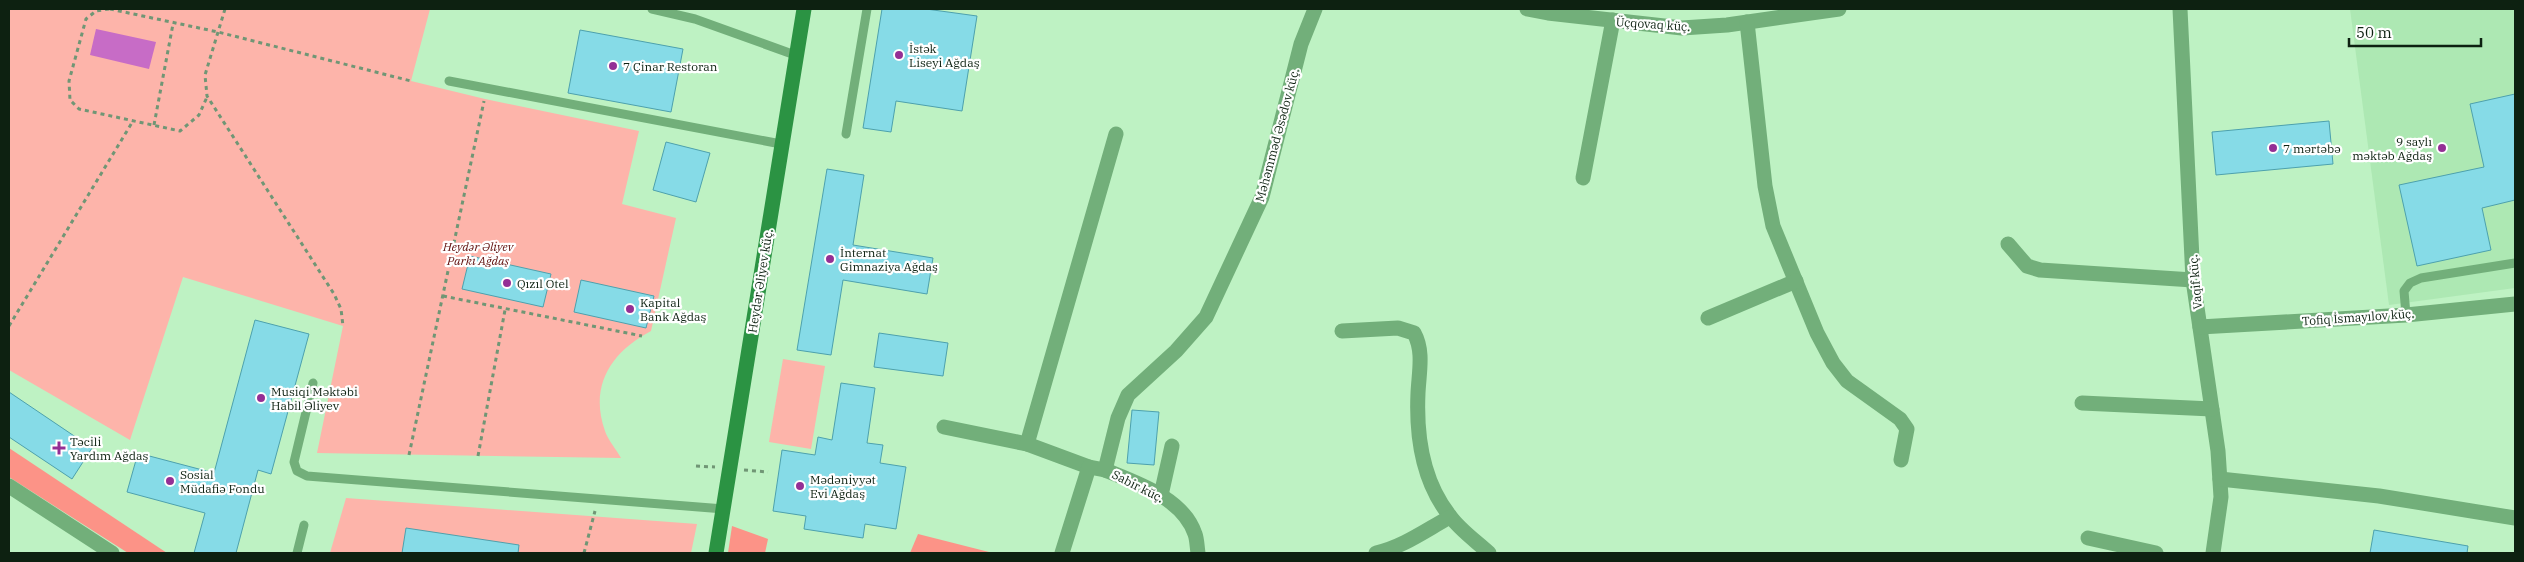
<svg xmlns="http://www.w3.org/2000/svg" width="2524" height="562" viewBox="0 0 2524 562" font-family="'IBM Plex Serif',serif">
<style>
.built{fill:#ade8b3}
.green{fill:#fdb4aa}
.forest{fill:#fc9387}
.water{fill:#c76cc6}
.building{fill:#86dbe7;stroke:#4da1ad}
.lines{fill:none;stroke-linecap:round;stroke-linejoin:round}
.path{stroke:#709675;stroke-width:3;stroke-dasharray:4 4;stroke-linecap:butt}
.service{stroke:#72af7a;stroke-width:9}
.minor{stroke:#72af7a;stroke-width:15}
.tertiary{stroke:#72af7a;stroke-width:15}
.secondary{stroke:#2b9343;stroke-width:15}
.poi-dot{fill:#942f95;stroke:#fff;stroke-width:2}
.labels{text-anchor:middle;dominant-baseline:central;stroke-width:4.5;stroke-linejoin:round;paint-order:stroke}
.street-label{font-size:12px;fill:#0d2111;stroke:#fff}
.poi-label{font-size:12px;fill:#0d2111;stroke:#fff;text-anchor:start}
.park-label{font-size:12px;font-style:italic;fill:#600f0d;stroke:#fff}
</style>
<rect width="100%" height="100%" fill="#bef2c3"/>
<!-- built -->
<polygon class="built" points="2350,9 2515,9 2515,288 2389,305"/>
<!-- green -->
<g class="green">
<path d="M9 9H430L411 81 485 99 639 131 622 204 676 218 651 331C611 352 589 386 605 431 608 440 616 449 621 458L317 453 343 326 183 277 130 440 9 370Z"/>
<polygon points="783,359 825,366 811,449 769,442"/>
<polygon points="346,498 697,524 691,553 330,553"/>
</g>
<!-- forest -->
<g class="forest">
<polygon points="9,448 167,553 128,553 9,477"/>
<polygon points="732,526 768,539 765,553 728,553"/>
<polygon points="918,534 989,552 910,553"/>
</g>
<!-- water -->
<polygon class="water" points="96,29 156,42 149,69 90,55"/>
<!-- building -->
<g class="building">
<polygon points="882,9 926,9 977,16 962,111 896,101 891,132 863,128"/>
<polygon points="580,30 683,49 671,112 568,93"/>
<polygon points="2515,94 2515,200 2482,208 2491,250 2417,266 2399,185 2484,167 2470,104"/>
<polygon points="2329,121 2333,164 2216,175 2212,132"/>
<polygon points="666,142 710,153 696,202 653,190"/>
<polygon points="827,169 864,175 853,245 933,258 927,294 843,280 831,355 797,350"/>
<polygon points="470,256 551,274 543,307 462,289"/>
<polygon points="581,280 654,296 646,328 574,312"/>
<polygon points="255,320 309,334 271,474 258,470 236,553 194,553 205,513 127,492 138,453 214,473"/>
<polygon points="879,333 948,343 943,376 874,367"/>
<polygon points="841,383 875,388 867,443 883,445 880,463 906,467 896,529 865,524 863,538 804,529 806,516 773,511 782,450 815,455 818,437 832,440"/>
<polygon points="9,392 92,448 72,479 9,437"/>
<polygon points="1132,410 1159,412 1154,465 1127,463"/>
<polygon points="406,528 519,545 518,553 402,553"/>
<polygon points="2374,530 2468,546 2467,553 2370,553"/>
</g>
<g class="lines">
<!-- path -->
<g class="path">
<polyline points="109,9 96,11 86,19 69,81 70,100 79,109 180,131 199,115 207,97"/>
<polyline points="110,9 218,32 411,81"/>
<polyline points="225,9 205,75 207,96 334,294 341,309 343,326"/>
<polyline points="154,125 173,24"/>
<polyline points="443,296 642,336"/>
<polyline points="9,326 133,121"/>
<polyline points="409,455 484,101"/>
<polyline points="478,456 505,310"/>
<polyline points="696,466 715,467"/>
<polyline points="744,470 768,472"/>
<polyline points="584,553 595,511"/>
</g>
<!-- service -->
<g class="service">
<polyline points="652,9 695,19 795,55"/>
<polyline points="449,81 781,144"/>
<polyline points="846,134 867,9"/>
<polyline points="2406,315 2404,291 2410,283 2421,278 2515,263"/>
<polyline points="313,383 294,462 297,471 307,476 724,509"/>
<polyline points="297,553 304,525"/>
</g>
<!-- minor -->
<g class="minor">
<polyline points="1527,9 1548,13 1682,28 1727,25 1839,9"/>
<polyline points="2180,9 2193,280 2218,451 2221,497 2213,553"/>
<polyline points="1747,22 1765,186 1773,226 1817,333 1833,363 1847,381 1900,419 1907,429 1901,460"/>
<polyline points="1583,178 1613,20"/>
<polyline points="2008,244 2027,266 2040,270 2193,280"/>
<polyline points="1708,318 1796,281"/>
<polyline points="2200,327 2406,315 2515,304"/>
<path d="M1342 331 1398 328 1414 333C1424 351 1419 372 1418 393 1416 436 1422 481 1450 516 1460 530 1476 541 1489 553"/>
<polyline points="2082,403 2212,409"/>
<polyline points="944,427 1027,444"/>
<polyline points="1089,467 1027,444 1116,134"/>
<path d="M1105 470C1137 483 1183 498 1195 534 1197 539 1197 547 1198 553"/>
<polyline points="2220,479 2379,496 2515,518"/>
<polyline points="1161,495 1172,446"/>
<polyline points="2088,538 2156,553"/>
<polyline points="1062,553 1089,467 1105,470 1118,418 1128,395 1176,351 1206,317 1262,197 1301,44 1315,9"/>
<path d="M1376 553C1403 547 1426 530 1450 517"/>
</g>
<!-- tertiary -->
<polyline class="tertiary" points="9,486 112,553"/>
<!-- secondary -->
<polyline class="secondary" points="716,553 804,9"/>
</g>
<!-- markers -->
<g class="poi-dot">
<circle cx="899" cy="55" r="5"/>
<circle cx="613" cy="66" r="5"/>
<circle cx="2273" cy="148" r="5"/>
<circle cx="2442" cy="148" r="5"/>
<circle cx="830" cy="259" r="5"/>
<circle cx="507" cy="283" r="5"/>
<circle cx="630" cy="309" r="5"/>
<circle cx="261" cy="398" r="5"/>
<path d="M56.5 440.5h5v5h5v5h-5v5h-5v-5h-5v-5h5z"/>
<circle cx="170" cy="481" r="5"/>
<circle cx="800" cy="486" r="5"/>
</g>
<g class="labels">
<!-- street labels -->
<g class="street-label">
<text transform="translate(1653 24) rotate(4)">Üçqovaq küç.</text>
<text transform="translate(1277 135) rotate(-75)">Məhəmməd Əsədov küç.</text>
<text transform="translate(760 281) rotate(-81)">Heydər Əliyev küç.</text>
<text transform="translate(2195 282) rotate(-95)">Vaqif küç.</text>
<text transform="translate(2358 317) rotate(-4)">Tofiq İsmayılov küç.</text>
<text transform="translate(1138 486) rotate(27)">Sabir küç.</text>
</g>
<!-- poi labels -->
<g class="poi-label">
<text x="909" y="48">İstək<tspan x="909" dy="14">Liseyi Ağdaş</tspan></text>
<text x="623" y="66">7 Çinar Restoran</text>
<text x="2432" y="141" text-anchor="end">9 saylı<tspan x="2432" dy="14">məktəb Ağdaş</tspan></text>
<text x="2283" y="148">7 mərtəbə</text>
<text x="840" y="252">İnternat<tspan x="840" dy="14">Gimnaziya Ağdaş</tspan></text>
<text x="517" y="283">Qızıl Otel</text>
<text x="640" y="302">Kapital<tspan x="640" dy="14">Bank Ağdaş</tspan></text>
<text x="271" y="391">Musiqi Məktəbi<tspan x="271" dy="14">Habil Əliyev</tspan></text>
<text x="70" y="441">Təcili<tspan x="70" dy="14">Yardım Ağdaş</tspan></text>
<text x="180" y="474">Sosial<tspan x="180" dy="14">Müdafiə Fondu</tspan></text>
<text x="810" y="479">Mədəniyyət<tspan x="810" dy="14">Evi Ağdaş</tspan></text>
</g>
<!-- park labels -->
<g class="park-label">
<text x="478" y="246">Heydər Əliyev<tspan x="478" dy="14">Parkı Ağdaş</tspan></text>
</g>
</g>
<!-- border -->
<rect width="2524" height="562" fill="none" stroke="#0d2111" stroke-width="20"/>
<!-- scale -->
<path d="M2349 38v8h132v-8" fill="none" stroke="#0d2111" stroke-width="2.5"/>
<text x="2356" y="38" font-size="15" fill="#0d2111" stroke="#ffffff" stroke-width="4" paint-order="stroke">50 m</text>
</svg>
